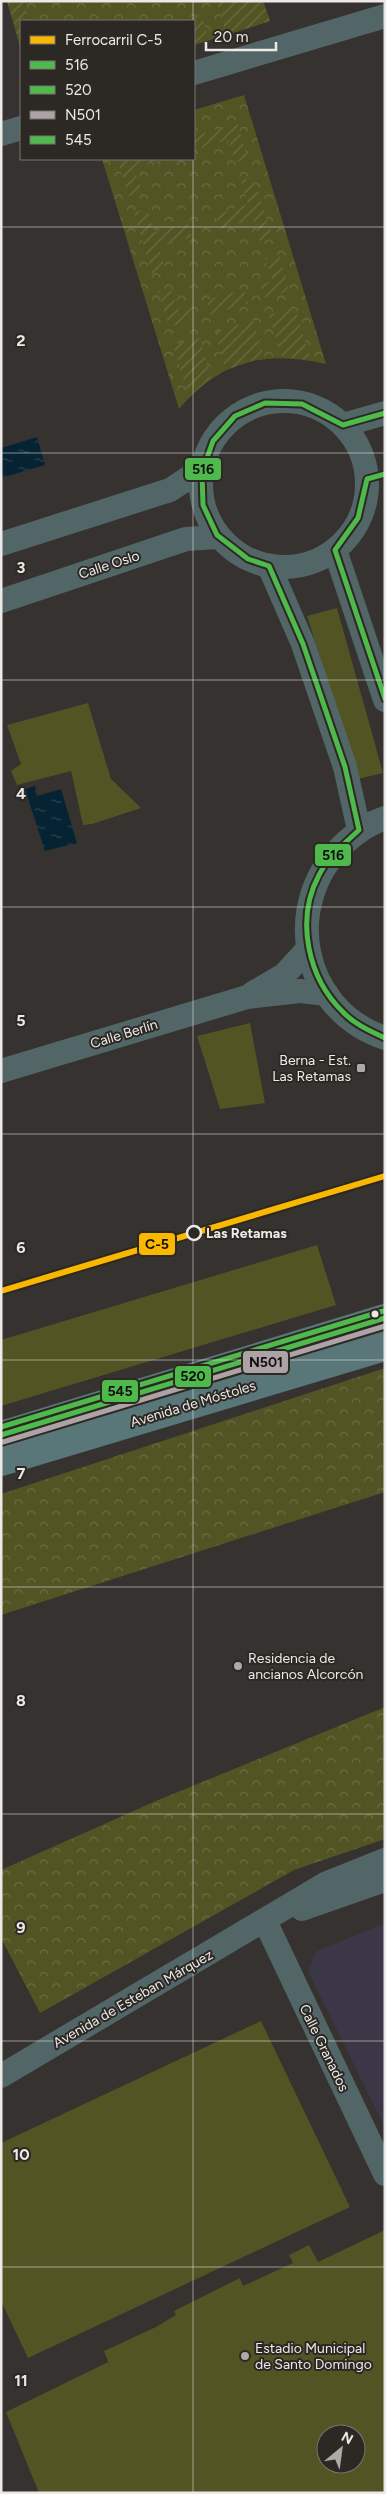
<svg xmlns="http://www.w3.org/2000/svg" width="386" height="2494" viewBox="0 0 386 2494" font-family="Figtree,sans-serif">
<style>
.education{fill:#3b3746}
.grass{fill:#525423;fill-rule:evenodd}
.park{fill:url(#park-crowns)}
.garden{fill:url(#garden-furrows)}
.water{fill:url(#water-ripples)}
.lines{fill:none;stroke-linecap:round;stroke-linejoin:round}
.minor{stroke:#536667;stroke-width:24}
.major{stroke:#597678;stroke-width:28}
.bus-1-casing{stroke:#2c2824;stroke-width:9}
.bus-2-casing{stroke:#2c2824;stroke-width:9}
.bus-3-casing{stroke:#2c2824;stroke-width:9}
.bus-4-casing{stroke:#2c2824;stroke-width:9}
.bus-1{stroke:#4eba4b;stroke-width:5}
.bus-2{stroke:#4eba4b;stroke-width:5}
.bus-3{stroke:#ada2a5;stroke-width:5}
.bus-4{stroke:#4eba4b;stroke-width:5}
.rail-1-casing{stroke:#2c2824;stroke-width:10}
.rail-1{stroke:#fab700;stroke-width:6}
.grid{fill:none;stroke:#ece9e7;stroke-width:1;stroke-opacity:0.55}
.poi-dot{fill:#aca9a7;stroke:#2c2824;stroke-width:2}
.stop-dot{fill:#2c2824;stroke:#ece9e7;stroke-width:2.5}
.bus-dot{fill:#ece9e7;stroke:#2c2824;stroke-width:2}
.labels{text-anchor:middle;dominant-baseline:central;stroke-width:4;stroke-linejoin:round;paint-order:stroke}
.street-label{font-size:14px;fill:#ece9e7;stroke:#2c2824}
.poi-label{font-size:14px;fill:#ece9e7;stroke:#2c2824;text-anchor:start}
.stop-label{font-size:14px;font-weight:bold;fill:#ece9e7;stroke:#2c2824;text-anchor:start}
.grid-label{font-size:16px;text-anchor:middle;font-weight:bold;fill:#ece9e7;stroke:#2c2824;stroke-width:4;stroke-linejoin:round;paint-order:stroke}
.line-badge{stroke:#2c2824;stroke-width:2}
.pale-badge-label{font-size:14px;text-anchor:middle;font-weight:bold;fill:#111}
</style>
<defs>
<pattern id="park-crowns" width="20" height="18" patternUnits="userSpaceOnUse" patternTransform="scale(1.25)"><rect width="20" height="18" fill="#525423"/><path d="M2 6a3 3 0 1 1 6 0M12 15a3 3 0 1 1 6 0" fill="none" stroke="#6b6d43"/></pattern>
<pattern id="garden-furrows" width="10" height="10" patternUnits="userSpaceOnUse" patternTransform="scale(1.25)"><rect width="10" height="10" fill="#525423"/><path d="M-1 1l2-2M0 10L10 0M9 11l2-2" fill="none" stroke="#6b6d43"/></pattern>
<pattern id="water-ripples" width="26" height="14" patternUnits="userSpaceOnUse" patternTransform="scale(1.25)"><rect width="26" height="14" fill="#052333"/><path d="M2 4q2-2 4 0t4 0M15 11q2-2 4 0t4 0" fill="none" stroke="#2a4351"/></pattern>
</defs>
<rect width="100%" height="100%" fill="#353230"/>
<!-- education -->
<polygon class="education" points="385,1923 385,2128 308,1971 315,1952"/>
<!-- grass -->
<g class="grass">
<polygon points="337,608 383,773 358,779 307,616"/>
<polygon points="88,703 111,779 141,808 92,824 83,825 71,771 17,785 11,771 21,764 7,725"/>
<polygon points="250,1023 265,1103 220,1109 197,1036"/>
<polygon points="317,1245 336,1305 1,1406 1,1340"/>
<polygon points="261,2021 350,2207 28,2358 1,2301 1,2143"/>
<path d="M385 2230V2493H39L6 2412 108 2362 104 2351 156 2327 176 2315 174 2311 240 2278 243 2286 293 2263 289 2255 309 2245 318 2262ZM326 2434H356V2464H326Z"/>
</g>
<!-- park -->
<g class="park">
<polygon points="7,1 263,1 270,21 194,45 194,21 21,21 21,49"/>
<path d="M244 95 326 364C265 350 221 360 179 409L102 159H194V110Z"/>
<polygon points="385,1368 385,1492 1,1615 1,1494"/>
<polygon points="385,1707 385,1839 294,1870 40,2013 1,1938 1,1870 156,1801"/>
</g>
<!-- garden -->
<g class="garden">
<polygon points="7,1 22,1 28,17 33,21 21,21 21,49"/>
<polygon points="216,1 263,1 270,21 227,35"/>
<polygon points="201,14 209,40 194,45 194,21 176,21"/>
<polygon points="237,123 248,159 235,163 228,140 194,150 194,136"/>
<polygon points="166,159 134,168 142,192 129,196 117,160"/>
<polygon points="253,176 273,238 260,242 253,219 220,229 215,215 248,204 241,181"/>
<polygon points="147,209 154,232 187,223 192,237 158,247 166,270 152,274 134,212"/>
<polygon points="279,255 289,291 265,298 260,284 273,281 265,259"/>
<polygon points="171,288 177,310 189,306 193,320 169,327 158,291"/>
<polygon points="244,289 248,303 210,315 207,300"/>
<polygon points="295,308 311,360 282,357 269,315"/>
<polygon points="253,320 264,357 226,370 215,332"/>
<polygon points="199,337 211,378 189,397 173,345"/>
</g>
<!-- water -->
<g class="water">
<polygon points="37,437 45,465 1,478 1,448"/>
<polygon points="35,786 37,796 61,789 77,843 45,851 25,789"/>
</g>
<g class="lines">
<!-- minor -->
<g class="minor">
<polyline points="194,73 385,16"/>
<polyline points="1,134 21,128"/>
<circle cx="284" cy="484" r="83"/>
<polyline points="343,425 385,413"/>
<polyline points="1,544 170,490 202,469"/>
<polyline points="335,550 385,700"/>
<polyline points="269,566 303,644 345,767 359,830"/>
<polyline points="1,601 186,539 218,537"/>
<path d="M385 818C370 823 358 831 346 842 281 901 299 1009 385 1038"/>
<polyline points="253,993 284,975 308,949"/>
<polyline points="1,1071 247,997 300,991 327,994"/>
<polyline points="302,1909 385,1880"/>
<polyline points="265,1921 385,2174"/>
<polyline points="1,2076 325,1884 385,1860"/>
</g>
<!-- major -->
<g class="major">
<polyline points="1,1435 385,1318"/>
<polyline points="1,1462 385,1347"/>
</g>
<!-- bus-1 casing -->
<g class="bus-1-casing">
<g id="bus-1">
<path d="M385 413 343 425 302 404 265 403 235 416 213 441 202 472 203 505 217 535 248 559 269 566 303 644 345 767 359 830C344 844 328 857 319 875 295 920 308 978 343 1012 354 1024 370 1031 385 1038"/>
<polyline points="385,474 367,479 358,518 335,550 385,699"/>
</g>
</g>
<!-- bus-2 casing -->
<g class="bus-2-casing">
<polyline id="bus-2" points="1,1435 385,1318"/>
</g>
<!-- bus-3 casing -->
<g class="bus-3-casing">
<polyline id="bus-3" points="3,1442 385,1326"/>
</g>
<!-- bus-4 casing -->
<g class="bus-4-casing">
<polyline id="bus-4" points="1,1427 383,1311"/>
</g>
<!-- bus-1 -->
<use href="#bus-1" class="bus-1"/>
<!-- bus-2 -->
<use href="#bus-2" class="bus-2"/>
<!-- bus-3 -->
<use href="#bus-3" class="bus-3"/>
<!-- bus-4 -->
<use href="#bus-4" class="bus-4"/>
<!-- rail-1 casing -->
<g class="rail-1-casing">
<polyline id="rail-1" points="1,1291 385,1176"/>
</g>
<!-- rail-1 -->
<use href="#rail-1" class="rail-1"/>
</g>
<!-- grid -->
<path class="grid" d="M193 1V21M193 159V2493M1 227H385M1 453H385M1 680H385M1 907H385M1 1134H385M1 1360H385M1 1587H385M1 1814H385M1 2041H385M1 2267H385"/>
<!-- markers -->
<g class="poi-dot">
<rect x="356" y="1063" width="10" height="10" rx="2.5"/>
<circle cx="238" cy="1666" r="5"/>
<circle cx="245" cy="2356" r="5"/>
</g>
<circle class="stop-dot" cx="194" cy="1233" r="7"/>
<circle class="bus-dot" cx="375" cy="1314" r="4.5"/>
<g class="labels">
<!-- street labels -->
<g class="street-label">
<text transform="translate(109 565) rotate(-18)">Calle Oslo</text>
<text transform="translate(124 1034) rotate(-17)">Calle Berlín</text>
<text transform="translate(193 1404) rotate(-17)">Avenida de Móstoles</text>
<text transform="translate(133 1999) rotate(-30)">Avenida de Esteban Márquez</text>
<text transform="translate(324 2048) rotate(64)">Calle Granados</text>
</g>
<!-- poi labels -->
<g class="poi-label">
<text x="351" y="1060" text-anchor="end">Berna - Est.<tspan x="351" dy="16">Las Retamas</tspan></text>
<text x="248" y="1658">Residencia de<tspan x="248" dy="16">ancianos Alcorcón</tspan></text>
<text x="255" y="2348">Estadio Municipal<tspan x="255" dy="16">de Santo Domingo</tspan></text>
</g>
<!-- stop labels -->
<g class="stop-label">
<text x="206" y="1233">Las Retamas</text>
</g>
</g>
<g class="grid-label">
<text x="21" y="346">2</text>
<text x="21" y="573">3</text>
<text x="21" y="799">4</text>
<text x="21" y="1026">5</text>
<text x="21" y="1253">6</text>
<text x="21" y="1479">7</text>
<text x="21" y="1706">8</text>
<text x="21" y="1933">9</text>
<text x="21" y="2160">10</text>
<text x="21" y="2386">11</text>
</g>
<g class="line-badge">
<rect x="184" y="457" width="38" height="24" rx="5" fill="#4eba4b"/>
<rect x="314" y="843" width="38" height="24" rx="5" fill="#4eba4b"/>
<rect x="138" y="1232" width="38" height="24" rx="5" fill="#fab700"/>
<rect x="242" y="1350" width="47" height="24" rx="5" fill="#ada2a5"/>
<rect x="174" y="1365" width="38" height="23" rx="5" fill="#4eba4b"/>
<rect x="101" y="1379" width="38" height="24" rx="5" fill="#4eba4b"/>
</g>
<g class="pale-badge-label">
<text x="203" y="474">516</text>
<text x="333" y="860">516</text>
<text x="157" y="1249">C-5</text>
<text x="266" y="1367">N501</text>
<text x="193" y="1381">520</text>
<text x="120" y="1396">545</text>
</g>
<!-- border -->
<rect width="386" height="2494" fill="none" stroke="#ece9e7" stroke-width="5"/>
<!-- legend -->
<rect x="20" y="20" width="175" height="140" fill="#2c2824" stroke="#797572"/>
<rect x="30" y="36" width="25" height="8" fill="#fab700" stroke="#797572"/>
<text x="65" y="45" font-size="15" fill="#ece9e7">Ferrocarril C-5</text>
<rect x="30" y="61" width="25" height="8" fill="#4eba4b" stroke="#797572"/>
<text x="65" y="70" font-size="15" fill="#ece9e7">516</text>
<rect x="30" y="86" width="25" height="8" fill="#4eba4b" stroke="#797572"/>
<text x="65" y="95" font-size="15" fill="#ece9e7">520</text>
<rect x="30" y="111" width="25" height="8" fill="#ada2a5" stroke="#797572"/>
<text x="65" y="120" font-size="15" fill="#ece9e7">N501</text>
<rect x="30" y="136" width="25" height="8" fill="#4eba4b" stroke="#797572"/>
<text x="65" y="145" font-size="15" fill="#ece9e7">545</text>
<!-- north arrow -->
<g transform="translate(341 2449) rotate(29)"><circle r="24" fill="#2c2824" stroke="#797572"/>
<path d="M0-4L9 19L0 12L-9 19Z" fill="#aca9a7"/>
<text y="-8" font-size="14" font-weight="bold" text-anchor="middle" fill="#ece9e7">N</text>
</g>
<!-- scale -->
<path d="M206 42v8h70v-8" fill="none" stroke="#ece9e7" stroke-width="2.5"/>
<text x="214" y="42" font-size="15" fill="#ece9e7" stroke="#2c2824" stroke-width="4" paint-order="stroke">20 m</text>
</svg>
